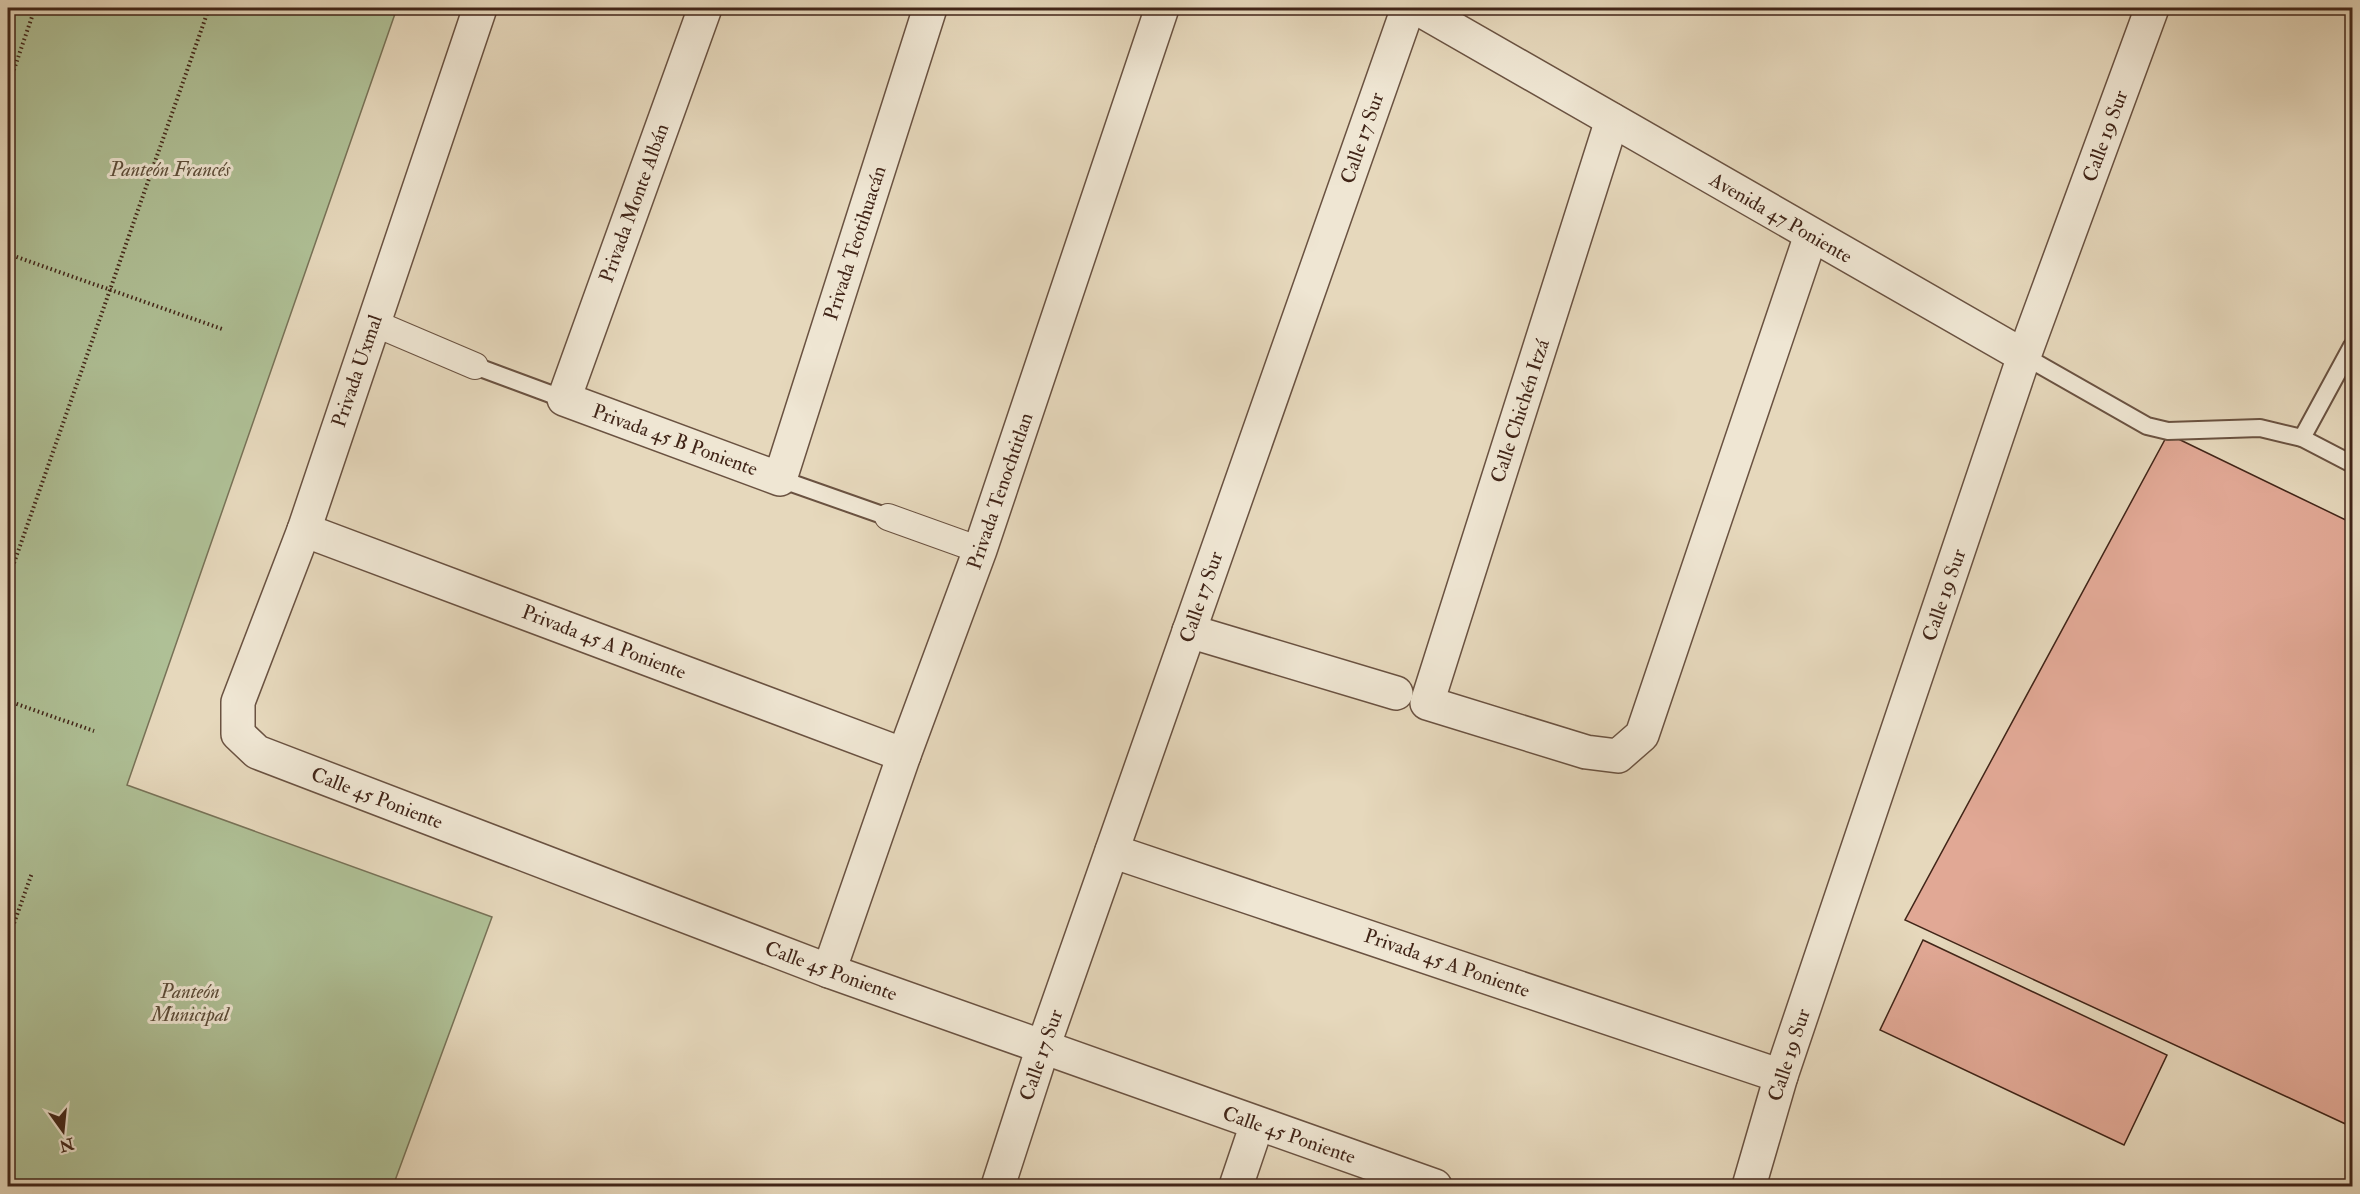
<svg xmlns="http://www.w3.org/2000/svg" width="2360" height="1194" viewBox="0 0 2360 1194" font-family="'IM FELL Double Pica',serif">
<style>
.green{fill:#afc096;stroke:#787257;stroke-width:1.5}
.building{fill:#e1a895;stroke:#412518;stroke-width:1.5}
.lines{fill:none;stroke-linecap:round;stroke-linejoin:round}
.service-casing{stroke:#6a5241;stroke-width:20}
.pedestrian-casing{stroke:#6a5241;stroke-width:28}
.minor-casing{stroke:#6a5241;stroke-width:36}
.path{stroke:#412518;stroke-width:4;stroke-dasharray:1.5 3;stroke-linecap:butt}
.service{stroke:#efe6d3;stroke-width:16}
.pedestrian{stroke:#efe6d3;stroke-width:26}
.minor{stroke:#efe6d3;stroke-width:33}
.labels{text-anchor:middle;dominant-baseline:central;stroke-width:6;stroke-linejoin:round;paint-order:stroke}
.street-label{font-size:20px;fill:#412518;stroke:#efe6d3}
.park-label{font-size:20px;font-style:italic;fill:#5c4c38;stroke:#efe6d3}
</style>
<rect width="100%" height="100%" fill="#e6d8bc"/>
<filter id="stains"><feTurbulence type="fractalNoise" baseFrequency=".00333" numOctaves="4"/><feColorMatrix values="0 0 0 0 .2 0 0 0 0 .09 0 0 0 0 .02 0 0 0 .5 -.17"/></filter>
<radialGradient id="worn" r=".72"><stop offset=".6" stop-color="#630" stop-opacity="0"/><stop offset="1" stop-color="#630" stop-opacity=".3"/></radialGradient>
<!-- green -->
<polygon class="green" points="8,8 397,8 127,785 492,917 393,1186 8,1186"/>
<!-- building -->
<g class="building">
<polygon points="2168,434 2352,523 2352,1127 1905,920"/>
<polygon points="1923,940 2167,1055 2124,1145 1880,1030"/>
</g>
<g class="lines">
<!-- service casing -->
<g class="service-casing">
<g id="service">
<polyline points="2024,356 2147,426 2168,431 2260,428 2302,438 2352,464"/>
<polyline points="475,366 564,399"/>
<polyline points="2302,438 2352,346"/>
<polyline points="780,479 888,517"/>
</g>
</g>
<!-- pedestrian casing -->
<g class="pedestrian-casing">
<g id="pedestrian">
<polyline points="374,323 475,366"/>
<polyline points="888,517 980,550"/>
</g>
</g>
<!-- minor casing -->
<g class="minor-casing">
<g id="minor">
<polyline points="480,8 304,530 238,702 238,734 257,752 829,971 1435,1186"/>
<polyline points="705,8 564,399 780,479 930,8"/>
<polyline points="1417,8 2024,356"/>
<polyline points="1612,120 1427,703 1586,752 1618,756 1642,735 1811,235"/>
<polyline points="304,530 904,755"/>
<polyline points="1189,631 1396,693"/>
<polyline points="1112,851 1781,1076"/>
<polyline points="829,971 904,755 980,550 1162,8"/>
<polyline points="998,1186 1043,1047 1408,8"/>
<polyline points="1236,1186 1257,1124"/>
<polyline points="1749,1186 1781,1076 2024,356 2152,8"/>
</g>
</g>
<!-- path -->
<g class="path">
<polyline points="8,87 35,8"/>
<polyline points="8,254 222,329"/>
<polyline points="8,580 209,8"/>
<polyline points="8,701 94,731"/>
<polyline points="8,940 32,873"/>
</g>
<!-- service -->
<use href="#service" class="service"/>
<!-- pedestrian -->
<use href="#pedestrian" class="pedestrian"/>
<!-- minor -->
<use href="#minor" class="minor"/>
</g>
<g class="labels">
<!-- street labels -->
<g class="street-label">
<text transform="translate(2105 136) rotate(-70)">Calle 19 Sur</text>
<text transform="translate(1362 138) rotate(-71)">Calle 17 Sur</text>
<text transform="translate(634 203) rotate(-70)">Privada Monte Albán</text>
<text transform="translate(1781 218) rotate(30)">Avenida 47 Poniente</text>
<text transform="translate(855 243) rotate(-72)">Privada Teotihuacán</text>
<text transform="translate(357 371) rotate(-71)">Privada Uxmal</text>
<text transform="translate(1520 411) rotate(-72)">Calle Chichén Itzá</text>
<text transform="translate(675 440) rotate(20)">Privada 45 B Poniente</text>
<text transform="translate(1000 491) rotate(-71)">Privada Tenochtitlan</text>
<text transform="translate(1944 595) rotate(-71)">Calle 19 Sur</text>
<text transform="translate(1201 597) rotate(-71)">Calle 17 Sur</text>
<text transform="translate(604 642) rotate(21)">Privada 45 A Poniente</text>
<text transform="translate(377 798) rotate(21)">Calle 45 Poniente</text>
<text transform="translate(1447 963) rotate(19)">Privada 45 A Poniente</text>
<text transform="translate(831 971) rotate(20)">Calle 45 Poniente</text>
<text transform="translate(1041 1055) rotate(-71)">Calle 17 Sur</text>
<text transform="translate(1789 1055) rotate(-72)">Calle 19 Sur</text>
<text transform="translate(1289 1135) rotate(19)">Calle 45 Poniente</text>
</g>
<!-- park labels -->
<g class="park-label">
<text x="170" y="169">Panteón Francés</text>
<text x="190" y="991">Panteón<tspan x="190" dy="23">Municipal</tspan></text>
</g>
</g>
<!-- margin -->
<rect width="2360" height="1194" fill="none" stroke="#e6d8bc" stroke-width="30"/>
<rect x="9" y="9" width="2342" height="1176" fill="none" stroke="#412518" stroke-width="3"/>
<rect x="15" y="15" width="2330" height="1164" fill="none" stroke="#412518" stroke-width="1.5"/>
<!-- north arrow -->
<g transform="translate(63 1131) rotate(165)" stroke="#efe6d3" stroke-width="4.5" paint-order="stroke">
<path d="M0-4.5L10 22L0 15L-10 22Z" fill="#412518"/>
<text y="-9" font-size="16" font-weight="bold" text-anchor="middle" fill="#412518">N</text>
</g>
<rect width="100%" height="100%" filter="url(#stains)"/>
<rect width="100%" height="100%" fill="url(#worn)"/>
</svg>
